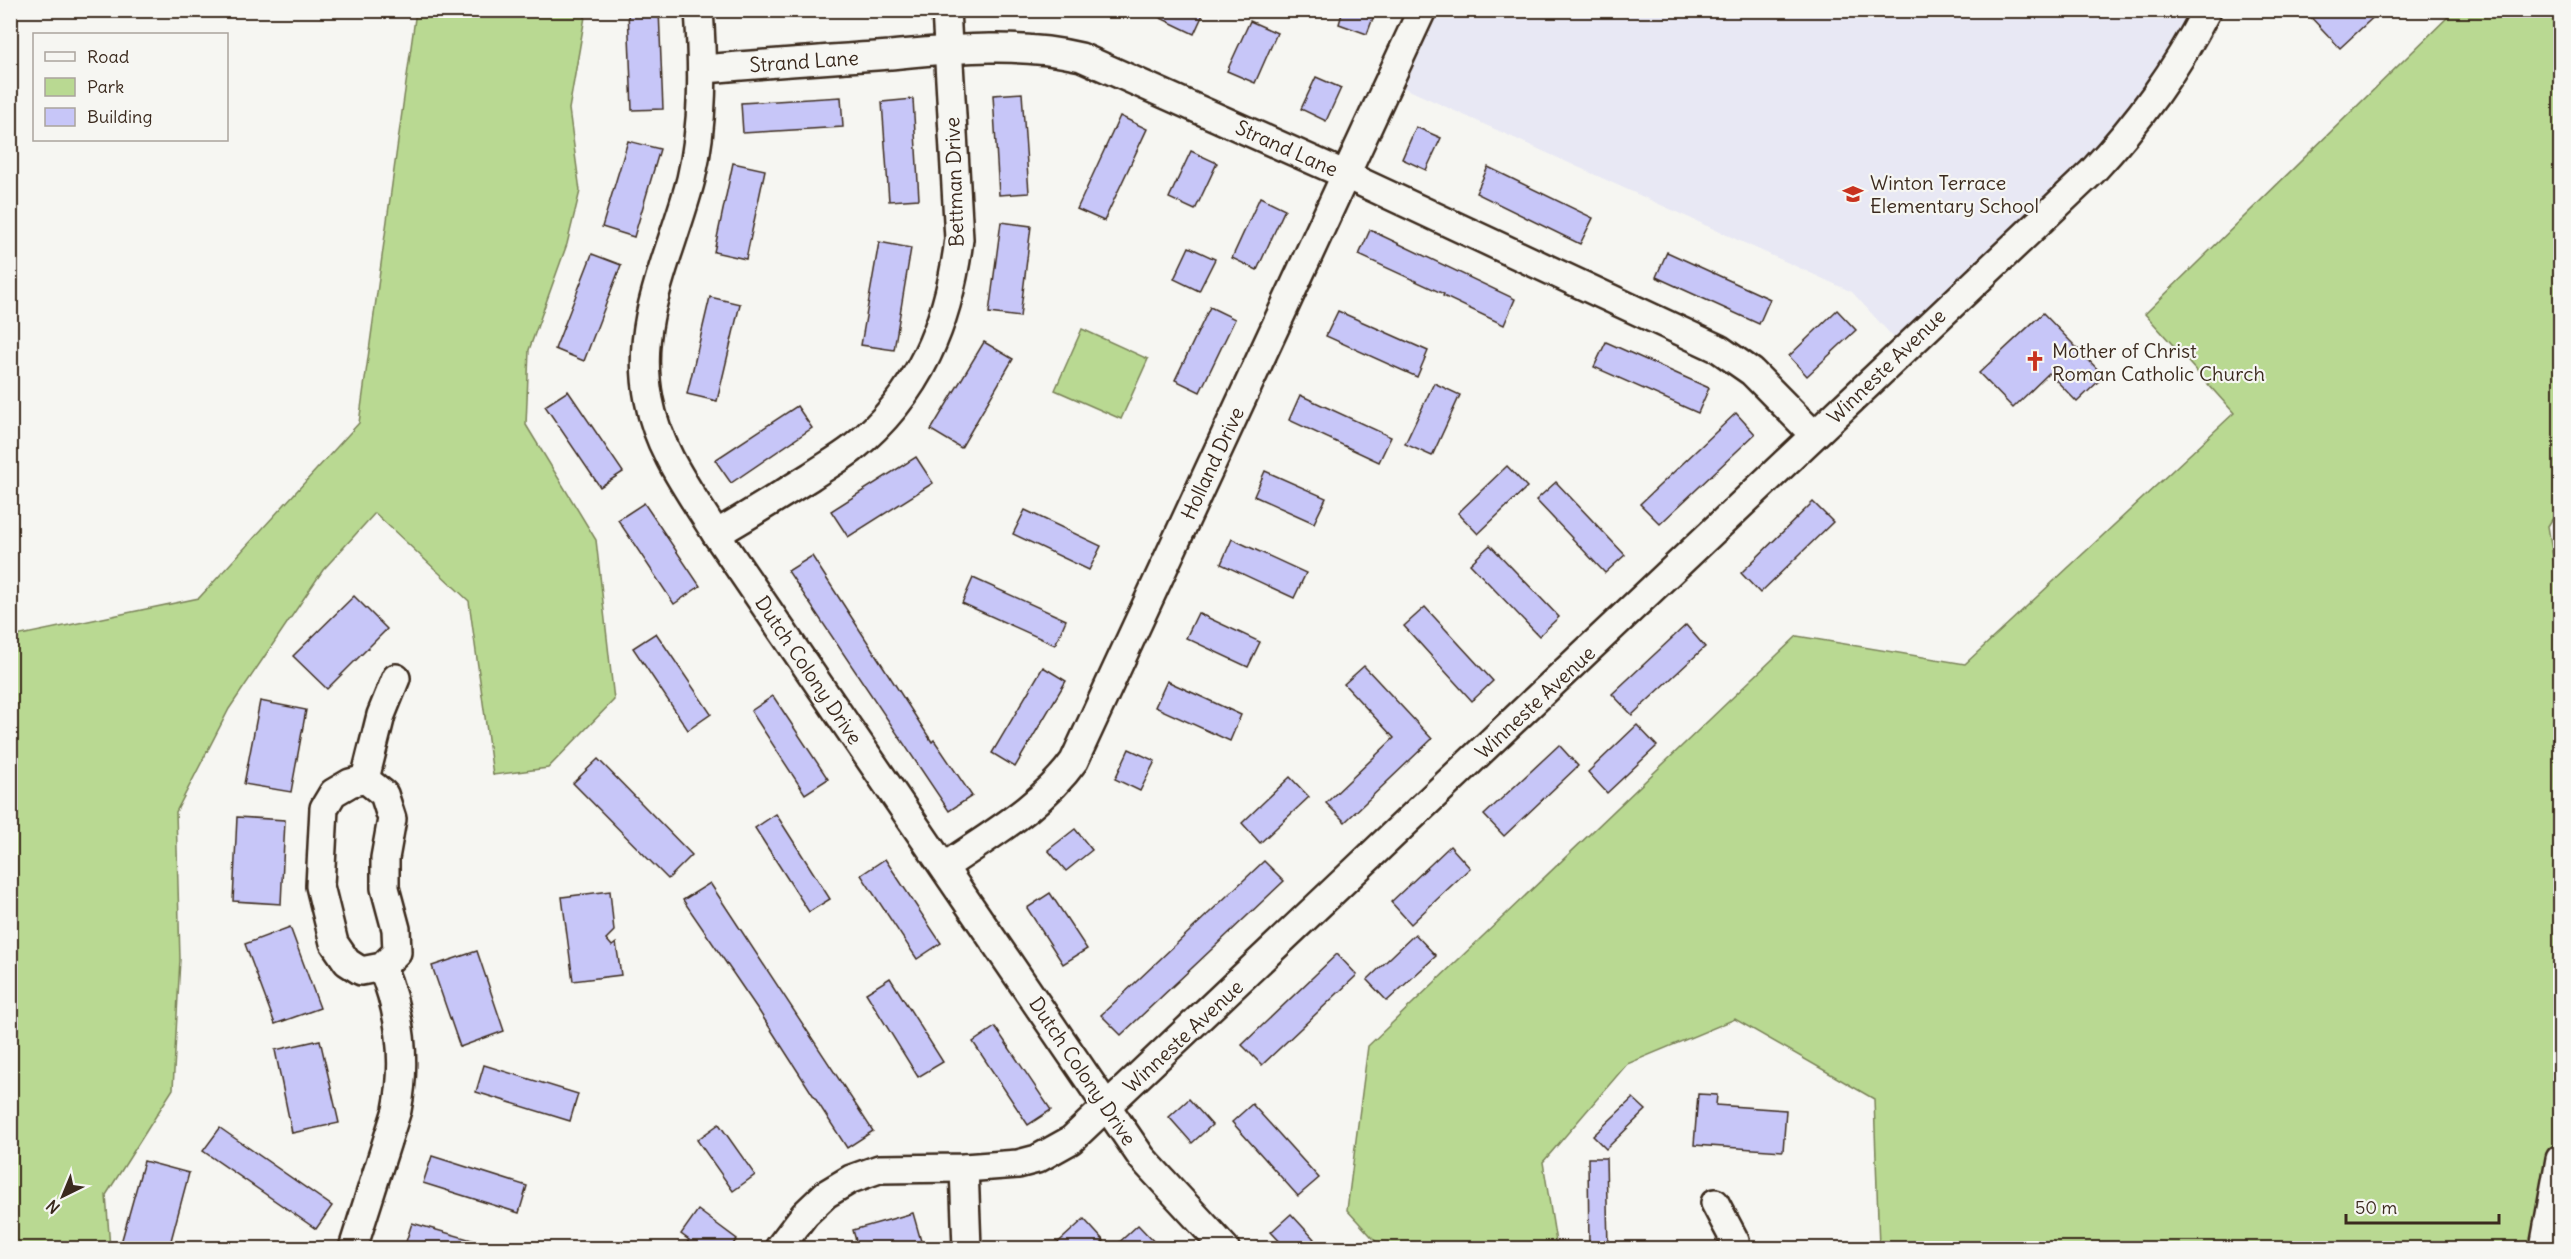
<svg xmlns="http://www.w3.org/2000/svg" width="2571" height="1259" viewBox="0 0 2571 1259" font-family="Delius,sans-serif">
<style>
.built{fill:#e8e8f4}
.green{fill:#b9d992;stroke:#7a8258;stroke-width:1.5}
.building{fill:#c7c6f8;stroke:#3b2a1e;stroke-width:1.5}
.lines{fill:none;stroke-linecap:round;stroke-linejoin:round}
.minor-casing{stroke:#3b2a1e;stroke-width:32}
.minor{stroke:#f6f6f2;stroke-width:27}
.labels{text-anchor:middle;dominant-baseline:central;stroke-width:4.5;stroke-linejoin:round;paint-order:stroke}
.street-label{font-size:20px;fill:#3b2a1e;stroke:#f6f6f2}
.poi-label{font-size:20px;fill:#3b2a1e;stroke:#f6f6f2;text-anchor:start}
</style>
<rect width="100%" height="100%" fill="#f6f6f2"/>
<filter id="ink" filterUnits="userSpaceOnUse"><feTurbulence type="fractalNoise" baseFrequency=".0167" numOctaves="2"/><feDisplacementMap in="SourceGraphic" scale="12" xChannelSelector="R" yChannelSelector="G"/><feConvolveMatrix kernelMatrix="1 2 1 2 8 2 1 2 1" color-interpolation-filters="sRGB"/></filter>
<g filter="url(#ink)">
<!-- built -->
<polygon class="built" points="1422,11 2207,11 2161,89 1904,349 1852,292 1389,81"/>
<!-- green -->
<g class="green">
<polygon points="416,11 586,11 569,109 580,191 567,244 529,350 526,425 596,540 614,700 548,768 493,775 469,601 375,513 323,570 229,709 176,812 180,959 173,1089 106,1195 110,1248 11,1248 11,637 199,598 359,423"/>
<polygon points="2454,11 2560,11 2560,507 2548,526 2560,600 2560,1248 1879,1248 1874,1099 1735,1019 1627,1064 1543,1162 1557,1248 1382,1248 1347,1210 1368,1046 1797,636 1965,664 2234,413 2145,314"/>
<polygon points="1082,329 1148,359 1121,419 1055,390"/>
</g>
<!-- building -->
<g class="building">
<polygon points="628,10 659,10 663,109 632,110"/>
<polygon points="1144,10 1205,10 1194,34"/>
<polygon points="1343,10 1376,10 1367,34 1339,24"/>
<polygon points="2304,10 2381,10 2340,48"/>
<polygon points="1250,21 1277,33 1255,83 1227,71"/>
<polygon points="1316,77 1341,88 1326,121 1301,109"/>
<polygon points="1022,93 1029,193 999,195 993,95"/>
<polygon points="841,97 843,127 743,133 741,103"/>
<polygon points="913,99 919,199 889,201 882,102"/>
<polygon points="1120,116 1147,129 1104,221 1077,209"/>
<polygon points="1416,127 1441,138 1426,170 1402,159"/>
<polygon points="628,141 660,149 634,237 602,227"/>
<polygon points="1191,151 1217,163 1195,210 1169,198"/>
<polygon points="733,163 765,170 746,259 714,252"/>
<polygon points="1488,167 1593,218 1580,244 1476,193"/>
<polygon points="1260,197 1285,209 1257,270 1232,258"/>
<polygon points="1001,222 1031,226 1020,317 989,313"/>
<polygon points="1370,230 1515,299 1504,325 1443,296 1444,294 1359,255"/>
<polygon points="879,242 911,248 894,350 861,345"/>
<polygon points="1189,247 1215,259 1199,291 1174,279"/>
<polygon points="1667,252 1770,299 1759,324 1656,277"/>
<polygon points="592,254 621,265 584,361 555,349"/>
<polygon points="710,297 740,304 717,401 687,394"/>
<polygon points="1210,307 1235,319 1200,392 1175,380"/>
<polygon points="1837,310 1856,330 1807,376 1789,356"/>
<polygon points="1338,311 1428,351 1417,377 1326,336"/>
<polygon points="2043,313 2104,376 2077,402 2049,373 2013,408 1979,373"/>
<polygon points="984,342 1013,359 961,448 931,430"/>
<polygon points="1606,342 1709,388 1698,413 1594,367"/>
<polygon points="1434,383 1460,395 1432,456 1405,444"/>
<polygon points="568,391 623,472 600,487 545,406"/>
<polygon points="1300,395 1391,437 1379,462 1289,420"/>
<polygon points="797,406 812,428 731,483 715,460"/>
<polygon points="1736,413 1755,434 1660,524 1640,504"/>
<polygon points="916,457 933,483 848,537 831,511"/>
<polygon points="1507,466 1527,487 1478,534 1458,513"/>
<polygon points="1265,471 1326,498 1314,523 1254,496"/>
<polygon points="1556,482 1625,555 1605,573 1536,500"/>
<polygon points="1813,502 1833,522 1760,593 1741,573"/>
<polygon points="644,503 700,586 674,604 618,520"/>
<polygon points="1025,510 1101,546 1089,570 1013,534"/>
<polygon points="1232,539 1306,573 1294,598 1221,564"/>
<polygon points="1490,545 1559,617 1539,636 1470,564"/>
<polygon points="812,556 932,742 934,740 972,796 949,811 788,571"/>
<polygon points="973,578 1066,620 1055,645 962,603"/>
<polygon points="354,596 387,629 327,689 293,656"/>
<polygon points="1425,607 1493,681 1472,701 1404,626"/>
<polygon points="1198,613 1260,642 1248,667 1186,638"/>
<polygon points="1686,625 1705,647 1632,715 1612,694"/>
<polygon points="656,633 711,714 688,730 633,648"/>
<polygon points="1364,666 1432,739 1345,822 1326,803 1394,738 1344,684"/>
<polygon points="1043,667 1066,681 1015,767 992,753"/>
<polygon points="1167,681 1241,715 1230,741 1155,707"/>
<polygon points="773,696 828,779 805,794 751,711"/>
<polygon points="260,701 306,710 291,792 244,784"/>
<polygon points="1637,725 1657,746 1607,793 1588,772"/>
<polygon points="1559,745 1578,766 1504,836 1484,815"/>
<polygon points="1129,749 1155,761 1140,791 1115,779"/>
<polygon points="598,759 692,855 668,879 573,783"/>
<polygon points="1290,777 1309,797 1260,843 1242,823"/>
<polygon points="776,814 830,899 809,912 755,828"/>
<polygon points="237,817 285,820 281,904 233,901"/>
<polygon points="1075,829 1092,850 1066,871 1048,850"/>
<polygon points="1450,846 1470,868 1411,924 1391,902"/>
<polygon points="885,859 941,943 917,959 861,875"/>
<polygon points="1264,861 1284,881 1121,1035 1101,1015"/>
<polygon points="710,883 873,1131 847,1148 759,1011 683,900"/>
<polygon points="610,891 614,931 606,939 612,946 616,943 621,975 573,981 562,897"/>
<polygon points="1050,893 1087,949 1063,964 1027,908"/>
<polygon points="290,927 320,1008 275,1024 245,944"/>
<polygon points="1415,934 1436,956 1387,1001 1367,980"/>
<polygon points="477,951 504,1031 460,1047 432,966"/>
<polygon points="1337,954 1357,975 1262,1065 1242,1045"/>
<polygon points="890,978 943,1062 918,1077 866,993"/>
<polygon points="995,1027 1051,1110 1028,1125 973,1042"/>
<polygon points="320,1040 339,1123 292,1133 275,1050"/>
<polygon points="484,1065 578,1094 570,1121 476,1092"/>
<polygon points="1698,1094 1717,1095 1716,1105 1786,1110 1783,1151 1694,1145"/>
<polygon points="1633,1098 1646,1110 1606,1149 1593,1136"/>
<polygon points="1189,1099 1212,1125 1192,1143 1169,1117"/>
<polygon points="1252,1104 1319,1178 1298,1196 1232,1122"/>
<polygon points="719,1124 755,1175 733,1191 697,1140"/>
<polygon points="220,1128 332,1206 316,1229 203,1151"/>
<polygon points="432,1156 527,1186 519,1213 423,1183"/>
<polygon points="1588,1158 1606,1158 1608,1248 1589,1248"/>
<polygon points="144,1161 189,1173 169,1248 140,1248 121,1243"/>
<polygon points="698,1210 737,1239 730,1248 683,1248 689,1240 681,1234"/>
<polygon points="913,1213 923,1248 858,1248 853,1230"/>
<polygon points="1291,1214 1314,1239 1304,1248 1286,1248 1271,1232"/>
<polygon points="1084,1219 1104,1241 1096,1248 1052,1248"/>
<polygon points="412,1223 486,1244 486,1248 404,1248"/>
<polygon points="1138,1225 1160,1248 1113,1248"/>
</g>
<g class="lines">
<!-- minor casing -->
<g class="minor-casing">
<g id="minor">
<path d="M699 10C703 67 704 123 691 179 672 254 633 320 649 400 658 450 690 492 716 534L1142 1158 1225 1248"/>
<path d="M703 69C765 64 828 59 890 55 954 49 1019 42 1081 57L1346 175 1719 349 1752 372 1814 435"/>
<path d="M716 534C748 516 779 496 810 477 823 468 839 459 852 449 919 395 949 323 959 239L946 10"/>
<polygon points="365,779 384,794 392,819 385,858 385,888 396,929 397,952 382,967 361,971 347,962 334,943 320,886 324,808 333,793 350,783"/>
<polyline points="365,779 381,715 396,678"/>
<path d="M944 867C990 835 1041 807 1074 761L1422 10"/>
<polyline points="964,1168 967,1248"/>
<polyline points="1715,1203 1735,1241 1735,1248"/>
<path d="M353 1248 397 1110C407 1060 401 1014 382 967"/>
<path d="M779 1248 805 1214 826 1194 851 1179 879 1169 964 1168 1018 1164 1037 1159 1071 1140 2092 172C2139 121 2175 72 2207 10"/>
<polyline points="2544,1248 2560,1159"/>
</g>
</g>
<!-- minor -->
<use href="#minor" class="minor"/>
</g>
</g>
<!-- icons -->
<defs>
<g id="school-bare" transform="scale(1.62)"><path d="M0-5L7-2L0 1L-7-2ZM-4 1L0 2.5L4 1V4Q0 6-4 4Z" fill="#c8321e" stroke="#f6f6f2" stroke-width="2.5" paint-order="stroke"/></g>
<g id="church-bare" transform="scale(1.62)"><path d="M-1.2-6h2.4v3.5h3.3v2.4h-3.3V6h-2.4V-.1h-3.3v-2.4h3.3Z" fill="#c8321e" stroke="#f6f6f2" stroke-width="2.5" paint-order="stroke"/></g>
</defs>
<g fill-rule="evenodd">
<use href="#school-bare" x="1853" y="194"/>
<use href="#church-bare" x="2035" y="361"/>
</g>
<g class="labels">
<!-- street labels -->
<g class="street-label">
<text transform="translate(804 61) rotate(-4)">Strand Lane</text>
<text transform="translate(1287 148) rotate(24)">Strand Lane</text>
<text transform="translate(954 182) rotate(-92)">Bettman Drive</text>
<text transform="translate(1886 366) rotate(-44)">Winneste Avenue</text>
<text transform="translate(1212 463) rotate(-65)">Holland Drive</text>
<text transform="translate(809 670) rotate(56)">Dutch Colony Drive</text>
<text transform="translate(1535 702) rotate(-43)">Winneste Avenue</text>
<text transform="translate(1183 1036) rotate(-43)">Winneste Avenue</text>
<text transform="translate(1083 1071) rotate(56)">Dutch Colony Drive</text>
</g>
<!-- poi labels -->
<g class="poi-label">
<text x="1870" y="182">Winton Terrace<tspan x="1870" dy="23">Elementary School</tspan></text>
<text x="2052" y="350">Mother of Christ<tspan x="2052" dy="23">Roman Catholic Church</tspan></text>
</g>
</g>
<!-- margin -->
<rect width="2571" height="1259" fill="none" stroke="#f6f6f2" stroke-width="36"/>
<rect x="18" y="18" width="2535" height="1223" fill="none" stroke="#3b2a1e" stroke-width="2" filter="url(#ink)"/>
<!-- legend -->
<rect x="33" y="33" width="195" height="108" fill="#f6f6f2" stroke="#aba49d" stroke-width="1.5"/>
<rect x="45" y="52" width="30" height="9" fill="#f6f6f2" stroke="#aba49d" stroke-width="1.5"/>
<text x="87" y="63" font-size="18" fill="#3b2a1e">Road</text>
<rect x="45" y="78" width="30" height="18" fill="#b9d992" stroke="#aba49d" stroke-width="1.5"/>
<text x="87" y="93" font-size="18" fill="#3b2a1e">Park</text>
<rect x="45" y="108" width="30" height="18" fill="#c7c6f8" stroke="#aba49d" stroke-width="1.5"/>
<text x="87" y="123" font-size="18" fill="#3b2a1e">Building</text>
<!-- north arrow -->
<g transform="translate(63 1196) rotate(223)" stroke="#f6f6f2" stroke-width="4.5" paint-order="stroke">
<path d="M0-4.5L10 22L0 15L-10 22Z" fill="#3b2a1e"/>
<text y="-9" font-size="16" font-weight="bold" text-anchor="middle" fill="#3b2a1e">N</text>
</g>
<!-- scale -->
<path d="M2346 1214v9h153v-9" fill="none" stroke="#3b2a1e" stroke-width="3"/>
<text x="2355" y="1214" font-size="18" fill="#3b2a1e" stroke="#f6f6f2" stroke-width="4.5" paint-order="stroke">50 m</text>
</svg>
